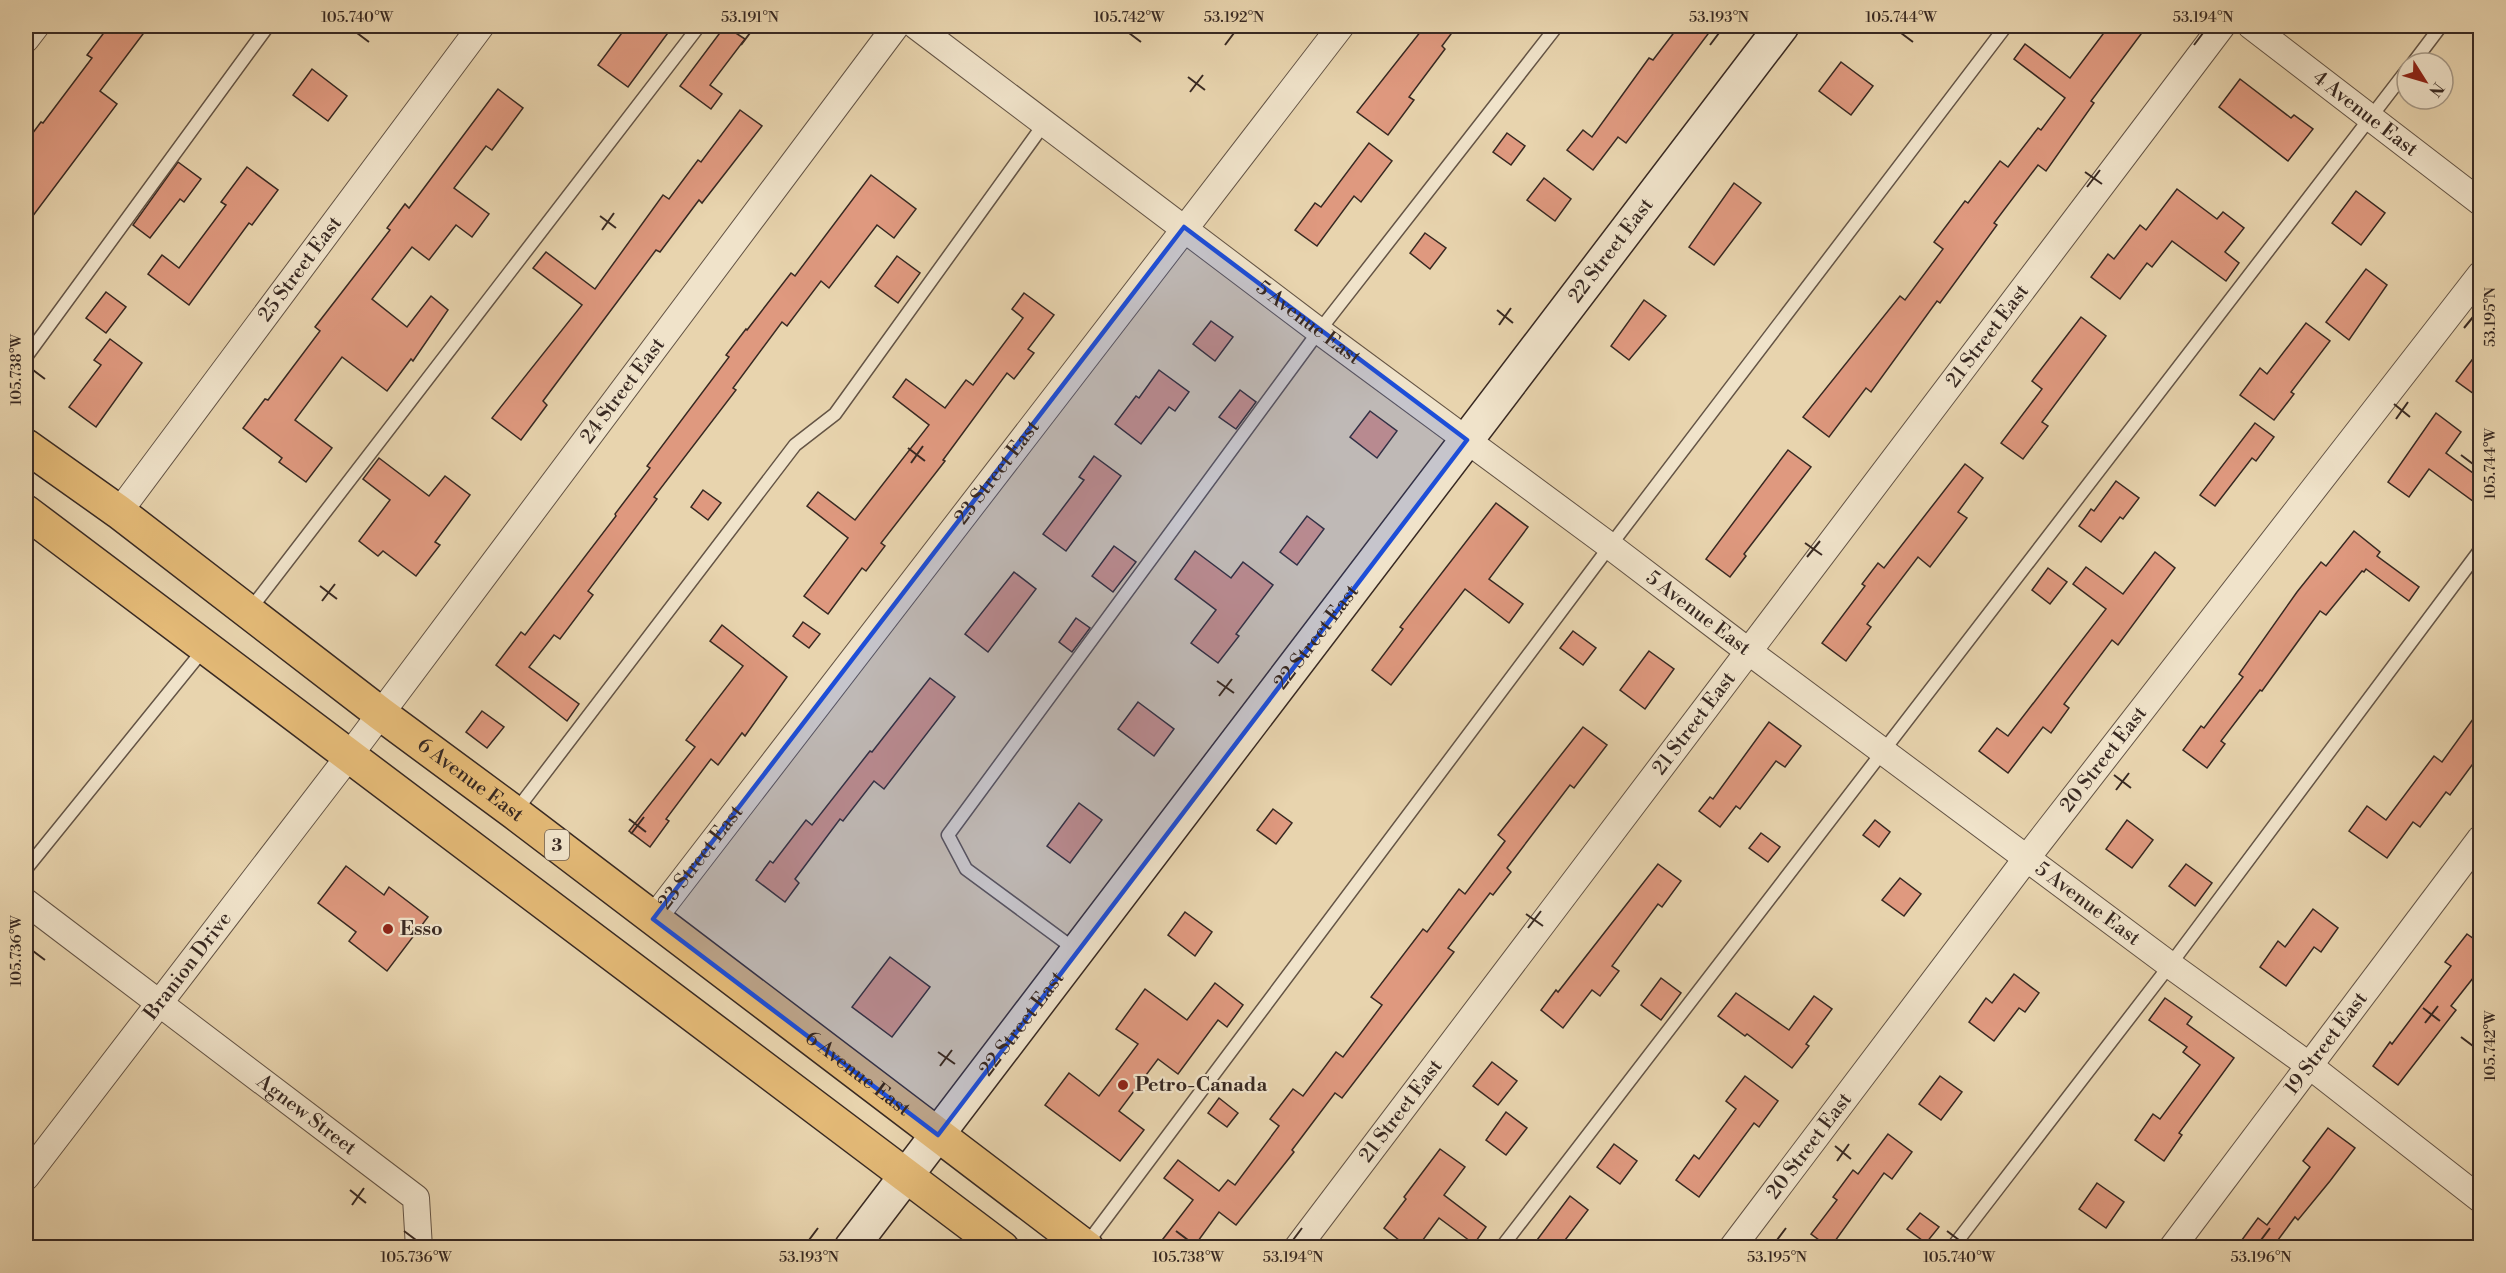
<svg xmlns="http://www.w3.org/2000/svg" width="2506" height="1273" viewBox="0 0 2506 1273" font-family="'Libre Bodoni',serif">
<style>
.building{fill:#df997f;stroke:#382922;stroke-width:1.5}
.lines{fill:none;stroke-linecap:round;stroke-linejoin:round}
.lane-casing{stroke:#645445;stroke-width:15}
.street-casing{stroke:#645445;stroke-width:28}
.secondary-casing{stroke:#382922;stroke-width:36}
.primary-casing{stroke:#382922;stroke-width:36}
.lane{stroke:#f0e3ca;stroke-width:12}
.street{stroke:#f0e3ca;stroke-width:26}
.secondary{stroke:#f0e3ca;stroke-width:33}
.primary{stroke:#e4ba77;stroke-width:33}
.marked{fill:#1d4ed8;fill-opacity:0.2;stroke:#1d4ed8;stroke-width:4.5;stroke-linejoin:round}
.ticks{fill:none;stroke:#382922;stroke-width:2}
.poi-dot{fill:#8f2418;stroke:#f0e3ca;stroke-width:2}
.labels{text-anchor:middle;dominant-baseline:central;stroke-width:4.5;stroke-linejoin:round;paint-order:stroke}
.shield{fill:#f0e3ca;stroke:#6f6154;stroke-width:1.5}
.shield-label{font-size:18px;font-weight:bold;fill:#382922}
.street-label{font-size:20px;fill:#382922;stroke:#f0e3ca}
.poi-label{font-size:20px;font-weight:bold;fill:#382922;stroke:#f0e3ca;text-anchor:start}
.neatline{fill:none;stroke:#382922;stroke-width:2}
.ticks-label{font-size:15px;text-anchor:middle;fill:#382922}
</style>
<rect width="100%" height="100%" fill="#e8d4ae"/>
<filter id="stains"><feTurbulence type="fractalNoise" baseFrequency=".00333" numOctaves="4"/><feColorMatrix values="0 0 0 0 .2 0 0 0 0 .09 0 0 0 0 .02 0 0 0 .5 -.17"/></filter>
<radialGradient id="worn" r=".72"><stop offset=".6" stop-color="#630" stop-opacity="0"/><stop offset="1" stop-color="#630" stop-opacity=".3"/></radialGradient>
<!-- building -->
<g class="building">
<polygon points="109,26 149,26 100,91 117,104 26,225 26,142 41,122 43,123 92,58 87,55"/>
<polygon points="627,26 673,26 628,87 598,65"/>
<polygon points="725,26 745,39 710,85 722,94 711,109 680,86"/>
<polygon points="1425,26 1457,26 1442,46 1445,49 1409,97 1414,100 1388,135 1357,112"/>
<polygon points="1679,26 1714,26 1626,143 1618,137 1593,170 1567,150 1583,130 1592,137 1649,58 1653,60"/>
<polygon points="2109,26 2147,26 2091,101 2094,103 2046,171 2038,165 1994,223 1997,225 1940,303 1937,301 1871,392 1866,388 1829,437 1803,417 1900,296 1905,300 1943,249 1934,242 1965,201 1968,203 2000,161 2008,167 2038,128 2041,130 2065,98 2014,59 2025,44 2070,78"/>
<polygon points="1841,62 1873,86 1851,115 1819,91"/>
<polygon points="312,69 347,96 328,121 293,95"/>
<polygon points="2240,79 2291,118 2294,115 2313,129 2288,161 2219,107"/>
<polygon points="498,89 523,108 492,150 486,146 454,188 489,214 472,237 456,225 429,260 412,247 372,299 407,327 431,296 448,310 413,361 411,359 387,391 342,357 295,420 332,448 306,482 279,462 282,458 243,428 265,399 268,400 320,331 315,327 390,230 387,228 405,204 409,208"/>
<polygon points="740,110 762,126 702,203 699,200 660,252 656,250 543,401 547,405 521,440 492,418 582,305 533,268 546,252 595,289 663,195 669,199 698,160 701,162"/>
<polygon points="1507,133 1525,146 1511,165 1493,152"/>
<polygon points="1369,143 1392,161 1361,202 1354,196 1317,246 1295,230 1315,203 1321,207"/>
<polygon points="178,162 201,179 184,202 180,199 150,238 133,225"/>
<polygon points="247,167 278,190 252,225 249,223 189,305 148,274 162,255 179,268 226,205 221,202"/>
<polygon points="871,175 916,209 894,238 877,225 829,288 821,281 787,326 782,322 733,388 736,390 654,497 657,499 588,591 593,595 560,639 554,635 529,667 579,704 567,721 496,665 521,632 525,635 616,516 615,514 650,468 647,466 729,357 726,355 746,329 747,330 791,273 795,276"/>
<polygon points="1544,178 1571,199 1555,221 1527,200"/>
<polygon points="1734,183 1761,203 1714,265 1689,247"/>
<polygon points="2177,189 2217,219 2223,212 2244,228 2225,252 2239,263 2226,281 2172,241 2152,267 2147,263 2120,299 2091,277 2108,254 2114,259 2140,225 2146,230"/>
<polygon points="2356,191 2385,213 2361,245 2332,223"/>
<polygon points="1425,233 1446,248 1430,269 1410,253"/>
<polygon points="897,256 920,273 898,303 875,286"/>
<polygon points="2366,269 2387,285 2349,340 2326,322"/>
<polygon points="106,292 126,307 106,333 86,318"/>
<polygon points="1024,293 1054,315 1028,349 1034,353 1014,379 1007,373 943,460 945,461 881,543 885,546 866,571 862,568 828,614 804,596 848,538 807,506 818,492 855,520 929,425 893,397 906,379 945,408 966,380 973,385 1023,318 1012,309"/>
<polygon points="1644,300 1666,316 1629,360 1611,346"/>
<polygon points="2081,317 2106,336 2042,422 2048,426 2023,459 2001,443 2042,389 2032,381"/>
<polygon points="1211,321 1233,337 1215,361 1193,344"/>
<polygon points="2306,323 2330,341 2291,392 2294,394 2274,420 2240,395 2260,368 2267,374"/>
<polygon points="110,339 142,363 96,427 69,407 101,365 94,360"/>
<polygon points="2481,348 2481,399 2456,381"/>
<polygon points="1159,370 1189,392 1175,411 1169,407 1141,444 1115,424 1136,396 1139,398"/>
<polygon points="1240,390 1256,402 1236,429 1219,417"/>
<polygon points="1370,411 1397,431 1377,458 1350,437"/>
<polygon points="2436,413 2461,432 2446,453 2481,479 2481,507 2429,469 2409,497 2388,482"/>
<polygon points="2255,423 2274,437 2256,461 2252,458 2215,506 2200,495"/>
<polygon points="1788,450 1811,467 1744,554 1746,556 1730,577 1706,559"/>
<polygon points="1094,456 1121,476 1066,551 1043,534 1084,480 1079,477"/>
<polygon points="379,458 429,496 445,476 470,495 435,542 440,545 416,576 383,551 378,556 359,541 390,500 363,479"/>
<polygon points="1965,464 1983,478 1958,512 1967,518 1930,567 1918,557 1867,624 1871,627 1846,661 1822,643 1865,586 1862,584 1878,563 1884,568"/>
<polygon points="2116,481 2139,498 2123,519 2120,517 2101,542 2079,526 2091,509 2094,511"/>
<polygon points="703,490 721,503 708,520 691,507"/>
<polygon points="1496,503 1528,527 1489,579 1523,604 1509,623 1465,589 1391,685 1372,670 1403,629 1400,627"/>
<polygon points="1307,516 1324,529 1297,565 1280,552"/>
<polygon points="2354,531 2380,552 2377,556 2419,587 2409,601 2366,569 2364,572 2362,571 2326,615 2320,611 2262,691 2260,690 2221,741 2225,744 2207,768 2183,750 2201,726 2204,728 2243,677 2239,674 2297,592 2321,562 2326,566"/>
<polygon points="1114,546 1136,562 1113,592 1092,576"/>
<polygon points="1195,551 1231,578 1243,562 1273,585 1236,634 1239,636 1218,663 1191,643 1216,610 1175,579"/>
<polygon points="2155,552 2175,568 2118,645 2112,640 2064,704 2069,708 2051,733 2043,727 2008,773 1979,751 1997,728 2008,736 2106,609 2073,584 2086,567 2123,594"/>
<polygon points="2048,568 2067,582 2050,604 2032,590"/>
<polygon points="1014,572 1036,589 988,652 965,634"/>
<polygon points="1076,618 1090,628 1072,652 1059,642"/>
<polygon points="803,622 820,634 809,648 793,636"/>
<polygon points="722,625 787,677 745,736 742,733 718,765 711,759 666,819 669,821 650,847 629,831 695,747 686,740 743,666 710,641"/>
<polygon points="1573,631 1596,648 1583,665 1560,648"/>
<polygon points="1649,651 1674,669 1645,709 1620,690"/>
<polygon points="930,678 955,697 884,789 874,781 843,821 840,819 795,879 799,883 785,902 756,880 770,861 773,863 806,820 812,825 870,751 872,752"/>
<polygon points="1138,702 1174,729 1154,756 1118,729"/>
<polygon points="2481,708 2481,771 2472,765 2450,795 2446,792 2420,827 2413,822 2387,858 2349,831 2367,806 2386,820 2434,756 2442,762"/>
<polygon points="482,711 504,727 487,748 466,732"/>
<polygon points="1769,722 1801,746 1785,767 1776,761 1740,809 1736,806 1720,827 1699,811 1710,797 1713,799"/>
<polygon points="1583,727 1607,745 1574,788 1570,785 1507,868 1511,872 1493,895 1490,893 1448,948 1454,952 1342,1098 1335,1093 1292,1150 1294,1152 1236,1225 1219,1212 1193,1248 1174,1248 1163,1239 1193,1200 1164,1178 1178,1160 1219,1191 1228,1180 1235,1185 1279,1126 1270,1119 1293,1089 1303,1096 1336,1052 1343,1057 1382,1005 1371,997 1423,929 1427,932 1459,889 1465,894 1505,841 1498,835"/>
<polygon points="1079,803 1102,820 1070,863 1047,846"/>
<polygon points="1273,809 1292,823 1276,844 1257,830"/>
<polygon points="1875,820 1890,832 1879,847 1863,835"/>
<polygon points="2127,820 2153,840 2132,868 2106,849"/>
<polygon points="1761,833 1780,847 1768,862 1749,848"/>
<polygon points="1658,864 1681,881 1662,907 1658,904 1612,966 1619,971 1600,996 1592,990 1563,1028 1541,1010 1556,990 1558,992"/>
<polygon points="2186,864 2212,883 2195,906 2169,886"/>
<polygon points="346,866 384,895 389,887 428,917 387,971 349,941 356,932 318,903"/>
<polygon points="1900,878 1921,894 1904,916 1882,900"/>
<polygon points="2313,909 2338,928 2321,952 2314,947 2286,986 2260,967 2278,941 2285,947"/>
<polygon points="1185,912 1212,932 1195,956 1168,935"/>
<polygon points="2467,934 2481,944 2481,968 2451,1006 2456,1010 2398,1085 2373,1066 2390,1042 2392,1044 2451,966 2445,962"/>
<polygon points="890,957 930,987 892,1037 852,1007"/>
<polygon points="2014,974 2039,993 2025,1012 2019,1008 1994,1041 1969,1022 1986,998 1992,1003"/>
<polygon points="1661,978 1681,993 1661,1020 1641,1005"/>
<polygon points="1215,983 1243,1005 1227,1027 1218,1020 1178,1074 1158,1059 1119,1111 1144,1130 1120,1161 1045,1105 1069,1073 1099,1096 1138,1044 1116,1029 1145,989 1187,1020"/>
<polygon points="1736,993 1789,1030 1814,996 1832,1009 1806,1044 1809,1046 1792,1068 1747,1034 1745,1036 1718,1016"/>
<polygon points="2165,998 2192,1017 2187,1024 2234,1058 2179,1133 2182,1135 2164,1161 2135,1140 2153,1114 2160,1119 2200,1065 2183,1052 2187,1047 2149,1020"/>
<polygon points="1492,1062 1517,1081 1498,1105 1473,1086"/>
<polygon points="1745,1076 1778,1101 1759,1127 1754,1123 1699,1197 1676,1180 1694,1155 1699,1159 1736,1109 1726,1101"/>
<polygon points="1940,1076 1962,1092 1941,1120 1919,1104"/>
<polygon points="1219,1098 1238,1113 1227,1127 1208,1113"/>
<polygon points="1506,1112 1527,1128 1506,1155 1486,1140"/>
<polygon points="2328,1128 2355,1148 2330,1181 2298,1220 2295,1217 2272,1248 2236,1248 2258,1218 2267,1225 2310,1167 2303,1161"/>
<polygon points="1888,1134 1912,1152 1892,1179 1884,1173 1830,1248 1811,1234 1837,1200 1833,1197 1853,1170 1858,1174"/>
<polygon points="1614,1144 1637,1161 1620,1184 1597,1167"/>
<polygon points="1440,1149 1465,1167 1444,1195 1486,1227 1474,1244 1439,1218 1417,1248 1409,1248 1384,1228 1406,1199 1404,1197"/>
<polygon points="2097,1183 2124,1202 2106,1228 2079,1209"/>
<polygon points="1570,1196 1588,1210 1559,1248 1531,1248"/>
<polygon points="1920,1213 1939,1227 1926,1243 1907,1229"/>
</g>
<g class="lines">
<!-- lane casing -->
<g class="lane-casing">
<g id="lane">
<polyline points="2413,63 2441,26"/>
<polyline points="26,357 268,26"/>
<polyline points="249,611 699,26"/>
<polyline points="515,812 795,445 835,414 1044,124"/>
<polyline points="26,869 204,649"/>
<polyline points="1077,951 966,869 948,835 1319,331 1557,26"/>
<polyline points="1085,1246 1610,546 2006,26"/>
<polyline points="1501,1248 2407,70"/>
<polyline points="1952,1248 2170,965 2480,550"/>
</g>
</g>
<!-- street casing -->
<g class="street-casing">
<g id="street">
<path id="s1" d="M916 26 1319 331 1610 546 1748 651 2170 965 2310 1066 2480 1199"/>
<path id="s2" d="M2251 26 2480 202"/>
<polyline points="26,39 36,26"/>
<path id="s3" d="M119 512 481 26"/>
<path id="s4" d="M26 902 416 1198 419 1248"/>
<path id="s5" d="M653 919 1341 26"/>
<path id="s6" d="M26 1177 349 756 896 26"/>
<path id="s7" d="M1297 1248 2222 26"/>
<path id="s8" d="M1732 1248 2026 859 2480 275"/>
<path id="s9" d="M2172 1248 2480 839"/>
</g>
</g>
<!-- secondary casing -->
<g class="secondary-casing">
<g id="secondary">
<path id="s10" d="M851 1248 1782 26"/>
</g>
</g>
<!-- primary casing -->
<g class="primary-casing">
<g id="primary">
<path id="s11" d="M26 446 119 512 381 714 515 813 1087 1248"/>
<polyline points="26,512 1002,1248"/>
</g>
</g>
<!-- lane -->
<use href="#lane" class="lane"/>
<!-- street -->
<use href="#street" class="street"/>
<!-- secondary -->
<use href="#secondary" class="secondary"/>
<!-- primary -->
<use href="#primary" class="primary"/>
</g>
<!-- marked area -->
<path class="marked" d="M1184 227 1467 440 938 1135 653 919Z"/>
<!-- ticks -->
<path class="ticks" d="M357 33 369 42M1129 33 1141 42M1901 33 1913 42M741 45 750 33M1225 45 1234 33M1710 45 1719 33M2194 45 2203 33M1188 77 1205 90M1190 92 1203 75M2085 172 2102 184M2087 187 2100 170M600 216 616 228M602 230 614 213M1497 310 1513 323M1499 325 1511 308M2464 328 2473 317M33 370 45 379M2394 404 2410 417M2396 419 2408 402M908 448 925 461M2461 455 2473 464M911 463 923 446M1805 543 1822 555M1807 557 1820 541M320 586 337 599M322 601 335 584M1217 681 1234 693M1219 696 1232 679M2114 775 2131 788M2116 790 2129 773M629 819 646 832M631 834 644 817M1526 914 1543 926M1528 928 1541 911M33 951 45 960M2423 1008 2440 1021M2425 1023 2438 1006M2461 1037 2473 1046M938 1052 955 1064M940 1066 952 1050M1835 1146 1851 1159M1837 1161 1849 1144M350 1190 366 1203M352 1205 364 1188M404 1231 416 1240M1176 1231 1188 1240M1947 1231 1959 1240M809 1240 818 1228M1293 1240 1302 1228M1777 1240 1786 1228M2261 1240 2270 1228"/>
<!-- markers -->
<g class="poi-dot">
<circle cx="388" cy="929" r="6"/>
<circle cx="1123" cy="1085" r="6"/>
</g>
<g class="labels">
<!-- shield labels -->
<rect class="shield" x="545" y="830" width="24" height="30" rx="4.5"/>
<g class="shield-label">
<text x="557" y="845">3</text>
</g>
<!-- street labels -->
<g class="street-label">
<text stroke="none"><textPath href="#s2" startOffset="144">4 Avenue East</textPath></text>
<text stroke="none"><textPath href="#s10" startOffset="1254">22 Street East</textPath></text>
<text stroke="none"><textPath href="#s3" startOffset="303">25 Street East</textPath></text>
<text stroke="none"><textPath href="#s1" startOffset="492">5 Avenue East</textPath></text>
<text stroke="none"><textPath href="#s7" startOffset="1144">21 Street East</textPath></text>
<text stroke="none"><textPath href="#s6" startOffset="987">24 Street East</textPath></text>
<text stroke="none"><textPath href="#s5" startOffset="564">23 Street East</textPath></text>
<text stroke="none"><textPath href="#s1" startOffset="978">5 Avenue East</textPath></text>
<text stroke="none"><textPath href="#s10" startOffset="768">22 Street East</textPath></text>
<text stroke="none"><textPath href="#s7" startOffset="658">21 Street East</textPath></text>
<text stroke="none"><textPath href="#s8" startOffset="614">20 Street East</textPath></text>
<text stroke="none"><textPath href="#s11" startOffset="556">6 Avenue East</textPath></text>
<text stroke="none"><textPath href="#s5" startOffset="78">23 Street East</textPath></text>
<text stroke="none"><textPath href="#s1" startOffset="1464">5 Avenue East</textPath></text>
<text stroke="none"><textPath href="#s6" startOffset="266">Branion Drive</textPath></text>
<text stroke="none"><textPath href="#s10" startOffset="282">22 Street East</textPath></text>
<text stroke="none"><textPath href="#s9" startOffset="256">19 Street East</textPath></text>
<text stroke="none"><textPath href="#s11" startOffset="1042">6 Avenue East</textPath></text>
<text stroke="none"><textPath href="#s7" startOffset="172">21 Street East</textPath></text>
<text stroke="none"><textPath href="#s4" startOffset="352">Agnew Street</textPath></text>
<text stroke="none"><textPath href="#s8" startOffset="128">20 Street East</textPath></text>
</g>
<!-- poi labels -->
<g class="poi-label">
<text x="400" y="929">Esso</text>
<text x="1135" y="1085">Petro-Canada</text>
</g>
</g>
<!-- margin -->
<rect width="2506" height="1273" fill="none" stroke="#e8d4ae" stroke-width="66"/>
<!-- north arrow -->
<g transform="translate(2425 81) rotate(127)"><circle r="28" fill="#f0e3ca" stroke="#a69987" stroke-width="1.5"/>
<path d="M0-4.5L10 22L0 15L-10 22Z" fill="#8f2418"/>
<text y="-9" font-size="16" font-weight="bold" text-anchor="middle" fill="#382922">N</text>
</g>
<rect x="33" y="33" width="2440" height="1207" class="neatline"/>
<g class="ticks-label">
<text x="357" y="22">105.740°W</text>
<text x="750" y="22">53.191°N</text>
<text x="1129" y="22">105.742°W</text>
<text x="1234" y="22">53.192°N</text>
<text x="1719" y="22">53.193°N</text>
<text x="1901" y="22">105.744°W</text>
<text x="2203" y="22">53.194°N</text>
<text transform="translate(2490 317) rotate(-90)" y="5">53.195°N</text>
<text transform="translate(16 370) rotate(-90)" y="5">105.738°W</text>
<text transform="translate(2490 464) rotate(-90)" y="5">105.744°W</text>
<text transform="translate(16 951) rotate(-90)" y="5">105.736°W</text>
<text transform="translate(2490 1046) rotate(-90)" y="5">105.742°W</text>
<text x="416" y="1262">105.736°W</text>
<text x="809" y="1262">53.193°N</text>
<text x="1188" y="1262">105.738°W</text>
<text x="1293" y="1262">53.194°N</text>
<text x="1777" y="1262">53.195°N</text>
<text x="1959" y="1262">105.740°W</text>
<text x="2261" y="1262">53.196°N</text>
</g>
<rect width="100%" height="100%" filter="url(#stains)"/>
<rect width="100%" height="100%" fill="url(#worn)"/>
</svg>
